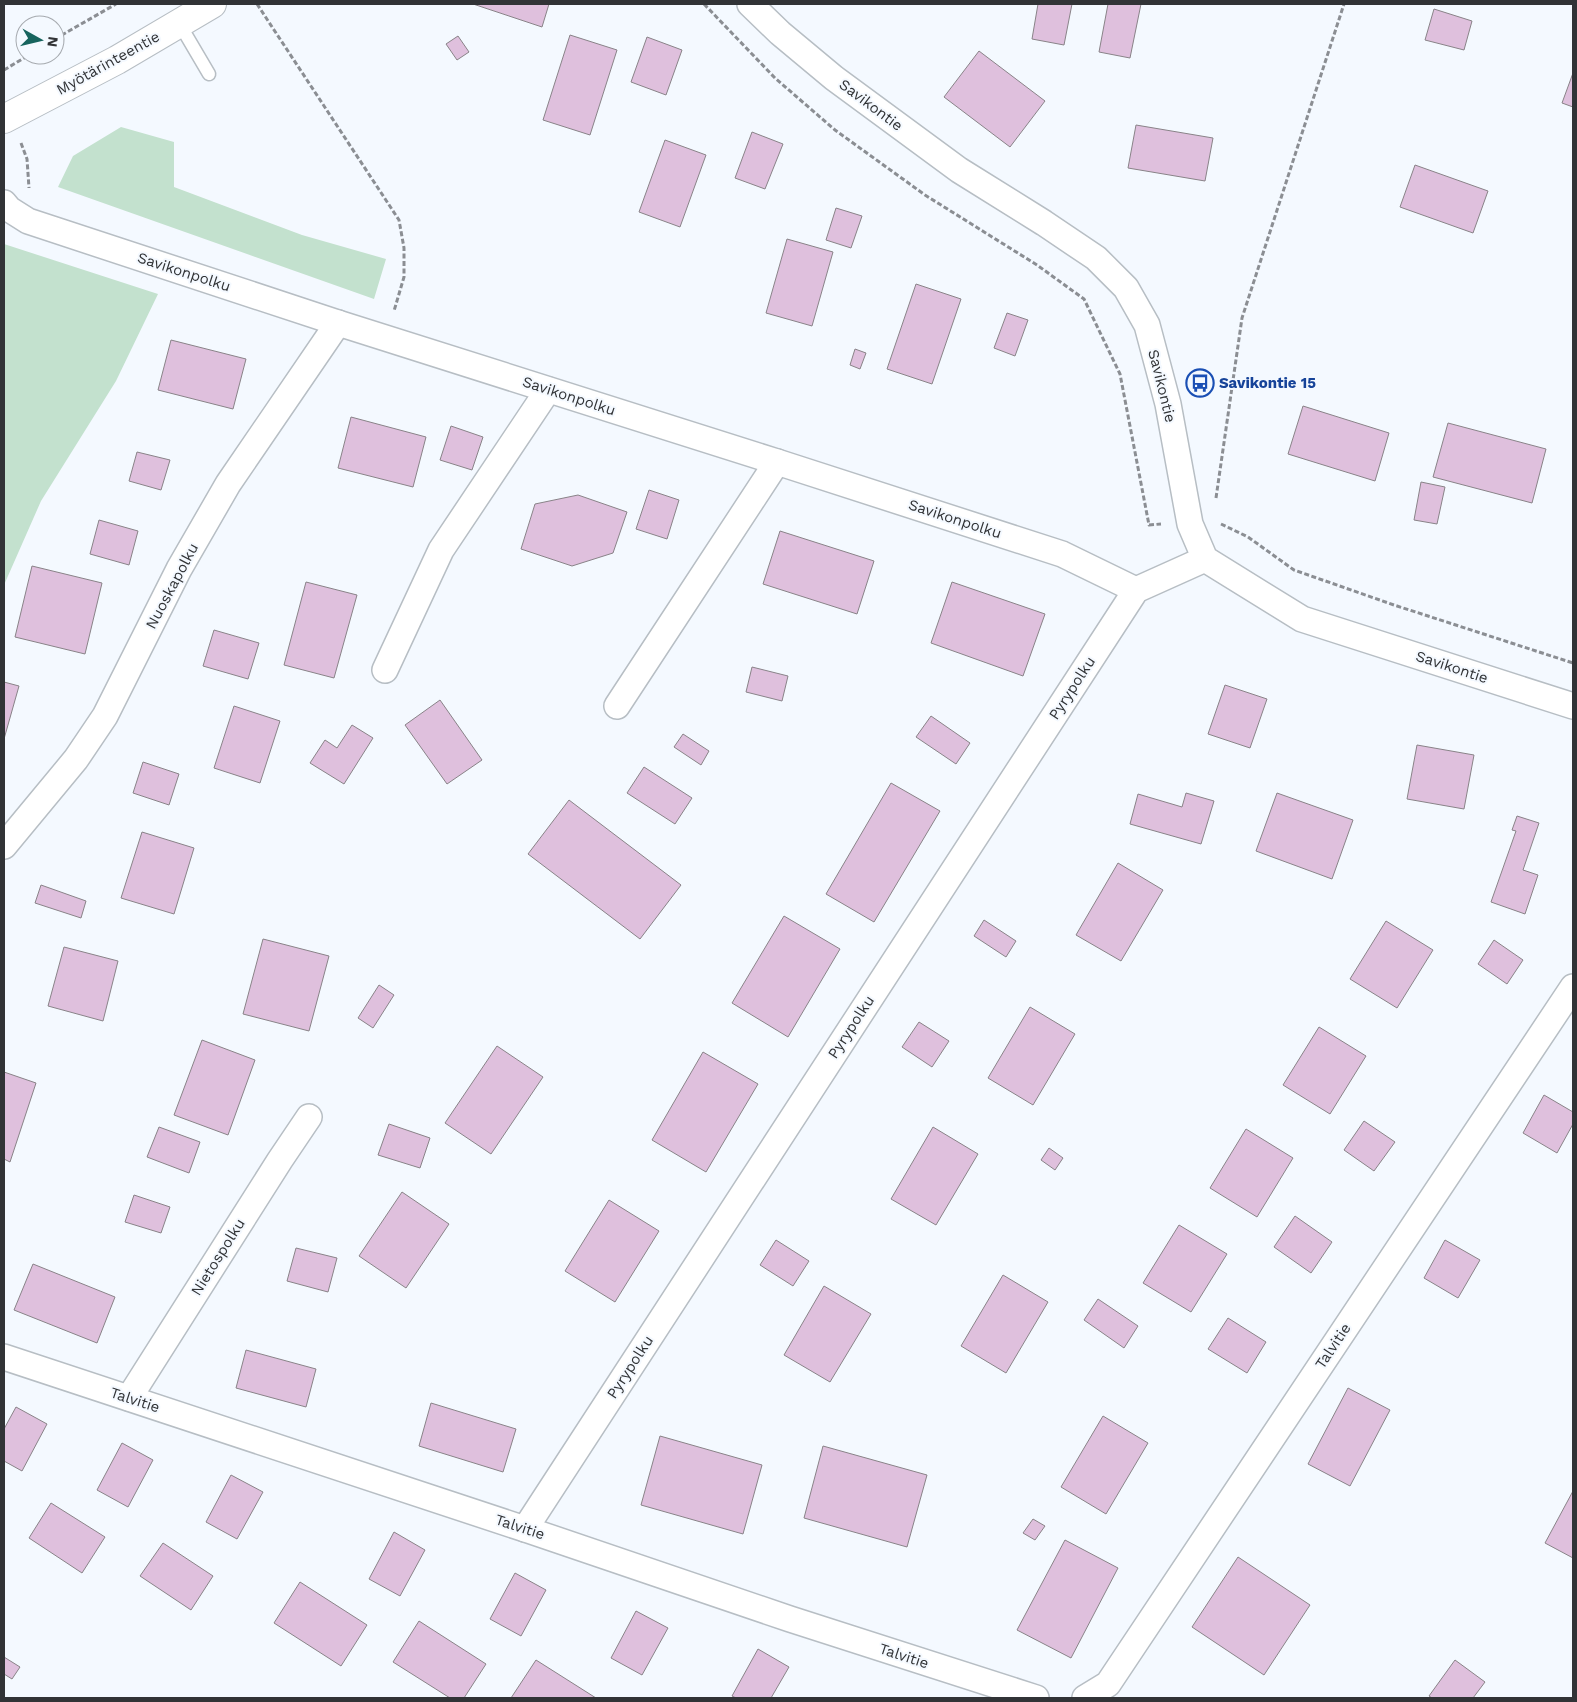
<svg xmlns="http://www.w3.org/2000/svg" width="1577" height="1702" viewBox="0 0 1577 1702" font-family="'Work Sans',sans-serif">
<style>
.green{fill:#c3e1ce}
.building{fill:#dfc0dd;stroke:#898388}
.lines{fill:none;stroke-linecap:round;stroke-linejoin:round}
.lane-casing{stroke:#b7bec4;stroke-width:15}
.street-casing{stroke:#b7bec4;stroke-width:28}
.secondary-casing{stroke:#b7bec4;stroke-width:30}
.path{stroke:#8b8e93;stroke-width:3;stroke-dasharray:5 2.5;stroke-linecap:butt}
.lane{stroke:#fff;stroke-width:12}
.street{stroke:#fff;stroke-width:25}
.secondary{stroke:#fff;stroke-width:28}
.labels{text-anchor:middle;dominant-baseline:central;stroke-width:4;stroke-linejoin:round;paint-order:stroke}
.street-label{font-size:15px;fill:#313336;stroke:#f4f9ff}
.transit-label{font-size:15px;font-weight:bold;fill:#164399;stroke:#f4f9ff;text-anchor:start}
</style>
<rect width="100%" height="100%" fill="#f4f9ff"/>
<!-- green -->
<g class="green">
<polygon points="121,127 174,142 174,187 302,235 386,259 374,299 58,187 73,156"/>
<polygon points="4,244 158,294 116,381 41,501 4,585"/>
</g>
<!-- building -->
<g class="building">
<polygon points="473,4 549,4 542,27"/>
<polygon points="1038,4 1072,4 1064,45 1032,39"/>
<polygon points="1108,4 1141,4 1130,58 1099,52"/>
<polygon points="1434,9 1472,21 1464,50 1425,40"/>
<polygon points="570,35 617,50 590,135 543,120"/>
<polygon points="458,36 469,52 457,60 446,44"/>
<polygon points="647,37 682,50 666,95 631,82"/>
<polygon points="979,51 1045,101 1010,147 944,97"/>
<polygon points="1573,73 1573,107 1562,103"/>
<polygon points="1136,125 1213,138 1205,181 1128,168"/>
<polygon points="752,132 783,144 765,189 735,178"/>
<polygon points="665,140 706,155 680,227 639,212"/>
<polygon points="1415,165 1488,191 1473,233 1400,207"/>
<polygon points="836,208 862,216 851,248 826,240"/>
<polygon points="787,239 833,252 812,326 766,313"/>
<polygon points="916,284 961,299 932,384 887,369"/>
<polygon points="1007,313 1028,320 1015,356 994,348"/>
<polygon points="171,340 246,359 233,409 158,390"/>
<polygon points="855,349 866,353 860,369 850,365"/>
<polygon points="1303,406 1389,433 1375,481 1288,454"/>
<polygon points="351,417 426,437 413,487 338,468"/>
<polygon points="1448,423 1546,449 1532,503 1433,477"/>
<polygon points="451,426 483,437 472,470 440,460"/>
<polygon points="137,452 170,460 161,490 129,481"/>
<polygon points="1421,482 1445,487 1437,524 1414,520"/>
<polygon points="649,490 679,500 667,539 636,529"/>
<polygon points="578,495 627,512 613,553 572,566 521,549 535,504"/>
<polygon points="99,520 138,531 129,565 90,554"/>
<polygon points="780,531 874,561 857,614 763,584"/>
<polygon points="32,566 102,583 85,654 15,637"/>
<polygon points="306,582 357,595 334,678 284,665"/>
<polygon points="952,582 1045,614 1023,676 931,643"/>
<polygon points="214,630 259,643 248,679 203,666"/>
<polygon points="752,667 788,676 782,701 746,692"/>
<polygon points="4,682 19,686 4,739"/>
<polygon points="1225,685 1267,699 1250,748 1208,734"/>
<polygon points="440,700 482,760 447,784 405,725"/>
<polygon points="234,706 280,721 260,783 214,768"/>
<polygon points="931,716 970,743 956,764 916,737"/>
<polygon points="352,725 373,738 344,784 310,763 325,740 337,748"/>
<polygon points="683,734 709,751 701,765 674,747"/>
<polygon points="1417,745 1474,755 1464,809 1407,799"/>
<polygon points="143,762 179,774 169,805 133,793"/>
<polygon points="644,767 692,798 675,824 627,793"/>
<polygon points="891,783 940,811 874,922 826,894"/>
<polygon points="1186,793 1214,801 1201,844 1130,824 1138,794 1182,807"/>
<polygon points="1277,793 1353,820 1332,879 1256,851"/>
<polygon points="569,800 681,885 640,939 528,854"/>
<polygon points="1517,816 1539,823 1523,870 1538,875 1525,914 1491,902 1516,831 1512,830"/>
<polygon points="142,832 194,848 174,914 121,898"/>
<polygon points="1118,863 1163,890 1121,961 1076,935"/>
<polygon points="41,885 86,901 81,918 35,903"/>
<polygon points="784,916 840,949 788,1037 732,1003"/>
<polygon points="984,920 1016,941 1006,957 974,936"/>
<polygon points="1386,921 1433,950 1397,1008 1350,979"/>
<polygon points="263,939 329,956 309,1031 243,1014"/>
<polygon points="1494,940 1523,960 1507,984 1478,964"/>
<polygon points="64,947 118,961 103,1021 48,1006"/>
<polygon points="379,985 394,995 373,1028 358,1018"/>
<polygon points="1030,1007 1075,1034 1033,1105 988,1078"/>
<polygon points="919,1022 949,1041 932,1067 902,1047"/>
<polygon points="1319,1027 1366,1056 1330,1114 1283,1085"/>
<polygon points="202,1040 255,1060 228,1135 174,1115"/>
<polygon points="497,1046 543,1077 491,1154 445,1123"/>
<polygon points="703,1052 758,1084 706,1172 652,1140"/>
<polygon points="4,1072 36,1083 10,1162 4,1159"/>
<polygon points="1544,1095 1573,1112 1573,1124 1557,1153 1523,1133"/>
<polygon points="1364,1121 1395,1142 1374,1171 1344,1150"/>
<polygon points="389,1124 430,1138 420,1168 378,1155"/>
<polygon points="159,1127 200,1142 189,1173 147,1157"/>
<polygon points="933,1127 978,1154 936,1225 891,1199"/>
<polygon points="1246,1129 1293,1158 1257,1217 1210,1188"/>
<polygon points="1049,1148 1063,1158 1055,1170 1041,1160"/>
<polygon points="402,1192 449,1224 406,1288 359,1256"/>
<polygon points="134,1195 170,1207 161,1233 125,1222"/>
<polygon points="609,1200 659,1231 615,1302 565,1271"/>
<polygon points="1295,1216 1332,1242 1311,1273 1274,1247"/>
<polygon points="1179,1225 1227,1254 1191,1312 1143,1283"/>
<polygon points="776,1240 809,1261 793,1286 760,1265"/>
<polygon points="1445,1240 1480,1260 1458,1298 1424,1278"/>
<polygon points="296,1248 337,1258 328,1292 287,1281"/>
<polygon points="33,1264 115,1297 97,1343 14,1310"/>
<polygon points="1003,1275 1048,1302 1006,1373 961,1346"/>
<polygon points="824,1286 871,1314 830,1382 784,1355"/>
<polygon points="1098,1299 1138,1326 1124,1348 1084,1320"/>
<polygon points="1228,1318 1266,1342 1247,1373 1208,1349"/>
<polygon points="246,1350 316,1369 306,1407 236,1388"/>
<polygon points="1348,1388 1390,1410 1350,1486 1308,1464"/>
<polygon points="431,1403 516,1429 503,1472 419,1446"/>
<polygon points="16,1407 47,1424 22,1471 4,1461 4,1429"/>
<polygon points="1103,1416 1148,1443 1106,1514 1061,1487"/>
<polygon points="660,1436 762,1465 743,1534 641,1505"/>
<polygon points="122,1443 153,1460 128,1507 97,1490"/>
<polygon points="823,1446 927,1475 907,1547 804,1518"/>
<polygon points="231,1475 263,1492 237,1539 206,1522"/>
<polygon points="1573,1491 1573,1558 1545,1543"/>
<polygon points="51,1503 105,1537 82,1573 29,1538"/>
<polygon points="1033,1519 1045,1526 1035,1540 1023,1533"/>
<polygon points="394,1532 425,1550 400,1596 369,1579"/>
<polygon points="1065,1540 1118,1568 1071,1658 1017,1630"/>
<polygon points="163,1543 213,1576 191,1610 140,1576"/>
<polygon points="1238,1557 1310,1605 1264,1675 1192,1627"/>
<polygon points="515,1573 546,1590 521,1636 490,1619"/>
<polygon points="300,1582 367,1625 341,1666 274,1623"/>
<polygon points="636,1611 668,1628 642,1675 611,1658"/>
<polygon points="419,1621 486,1664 464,1698 450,1698 393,1662"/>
<polygon points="758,1649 789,1667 771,1698 736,1698 732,1696"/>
<polygon points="4,1657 20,1667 12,1679 4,1674"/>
<polygon points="536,1660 596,1698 511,1698"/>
<polygon points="1455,1660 1485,1682 1473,1698 1432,1698 1429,1696"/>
</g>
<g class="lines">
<!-- lane casing -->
<g class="lane-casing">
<polyline id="lane" points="179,23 209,74"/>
</g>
<!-- street casing -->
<g class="street-casing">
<g id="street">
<polyline points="750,4 780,33 834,78 959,170 1044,223 1096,258 1126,288 1147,325 1168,404 1190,524 1205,559 1302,619 1573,706"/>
<polyline points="4,203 9,209 28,221 338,323 777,462 1062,554 1136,590"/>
<polyline points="385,670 441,550 548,390"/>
<polyline points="617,706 777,462"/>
<polyline points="4,846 76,759 105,716 179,569 228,484 338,323"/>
<polyline points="4,1357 525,1529 790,1619 1036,1698"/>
<polyline points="129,1398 280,1160 309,1117"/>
<polyline points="525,1529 1136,590 1205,559"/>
<polyline points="1085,1698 1108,1684 1573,987"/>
</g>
</g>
<!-- secondary casing -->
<g class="secondary-casing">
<polyline id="secondary" points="4,119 117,60 212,4"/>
</g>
<!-- path -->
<g class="path">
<polyline points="257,4 399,220 404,248 404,277 394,311"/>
<polyline points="704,4 775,78 835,130 925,195 1037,265 1084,299 1120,374 1149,525 1161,524"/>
<polyline points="55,39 116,4"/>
<polyline points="4,70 29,55"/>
<polyline points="21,143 27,159 29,188"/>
<polyline points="1216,498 1242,318 1344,4"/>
<polyline points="1221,524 1248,537 1294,570 1394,605 1573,663"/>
</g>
<!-- lane -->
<use href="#lane" class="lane"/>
<!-- street -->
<use href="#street" class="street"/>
<!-- secondary -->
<use href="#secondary" class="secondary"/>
</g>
<!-- icons -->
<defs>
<g id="bus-ring" transform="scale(1.4375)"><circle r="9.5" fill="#f4f9ff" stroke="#1a4fb4" stroke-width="1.5"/><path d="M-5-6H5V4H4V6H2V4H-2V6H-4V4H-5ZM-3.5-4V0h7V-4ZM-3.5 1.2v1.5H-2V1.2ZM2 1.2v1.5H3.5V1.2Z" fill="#1a4fb4"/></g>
</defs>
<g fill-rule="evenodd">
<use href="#bus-ring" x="1200" y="383"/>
</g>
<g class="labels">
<!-- street labels -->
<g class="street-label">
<text transform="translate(108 63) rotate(-29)">Myötärinteentie</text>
<text transform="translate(871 105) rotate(37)">Savikontie</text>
<text transform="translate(184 272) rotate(18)">Savikonpolku</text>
<text transform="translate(1162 386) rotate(76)">Savikontie</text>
<text transform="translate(569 396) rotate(18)">Savikonpolku</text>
<text transform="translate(955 519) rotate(18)">Savikonpolku</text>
<text transform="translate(172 586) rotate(-62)">Nuoskapolku</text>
<text transform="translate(1452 667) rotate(18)">Savikontie</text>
<text transform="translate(1072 688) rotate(-57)">Pyrypolku</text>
<text transform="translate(851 1027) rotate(-57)">Pyrypolku</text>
<text transform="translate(218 1257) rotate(-58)">Nietospolku</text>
<text transform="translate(1333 1346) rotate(-56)">Talvitie</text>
<text transform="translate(630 1367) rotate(-57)">Pyrypolku</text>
<text transform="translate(135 1400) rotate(18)">Talvitie</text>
<text transform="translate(520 1527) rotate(18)">Talvitie</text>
<text transform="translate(904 1656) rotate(18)">Talvitie</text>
</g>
<!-- transit labels -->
<g class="transit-label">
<text x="1219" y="383">Savikontie 15</text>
</g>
</g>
<!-- border -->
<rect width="1577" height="1702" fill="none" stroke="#313336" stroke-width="10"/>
<!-- north arrow -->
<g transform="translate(40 40) rotate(98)"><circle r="24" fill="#f4f9ff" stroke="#a6aaaf"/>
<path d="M0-4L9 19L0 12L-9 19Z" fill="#17645e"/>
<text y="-8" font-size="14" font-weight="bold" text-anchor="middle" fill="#313336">N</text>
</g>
</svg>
